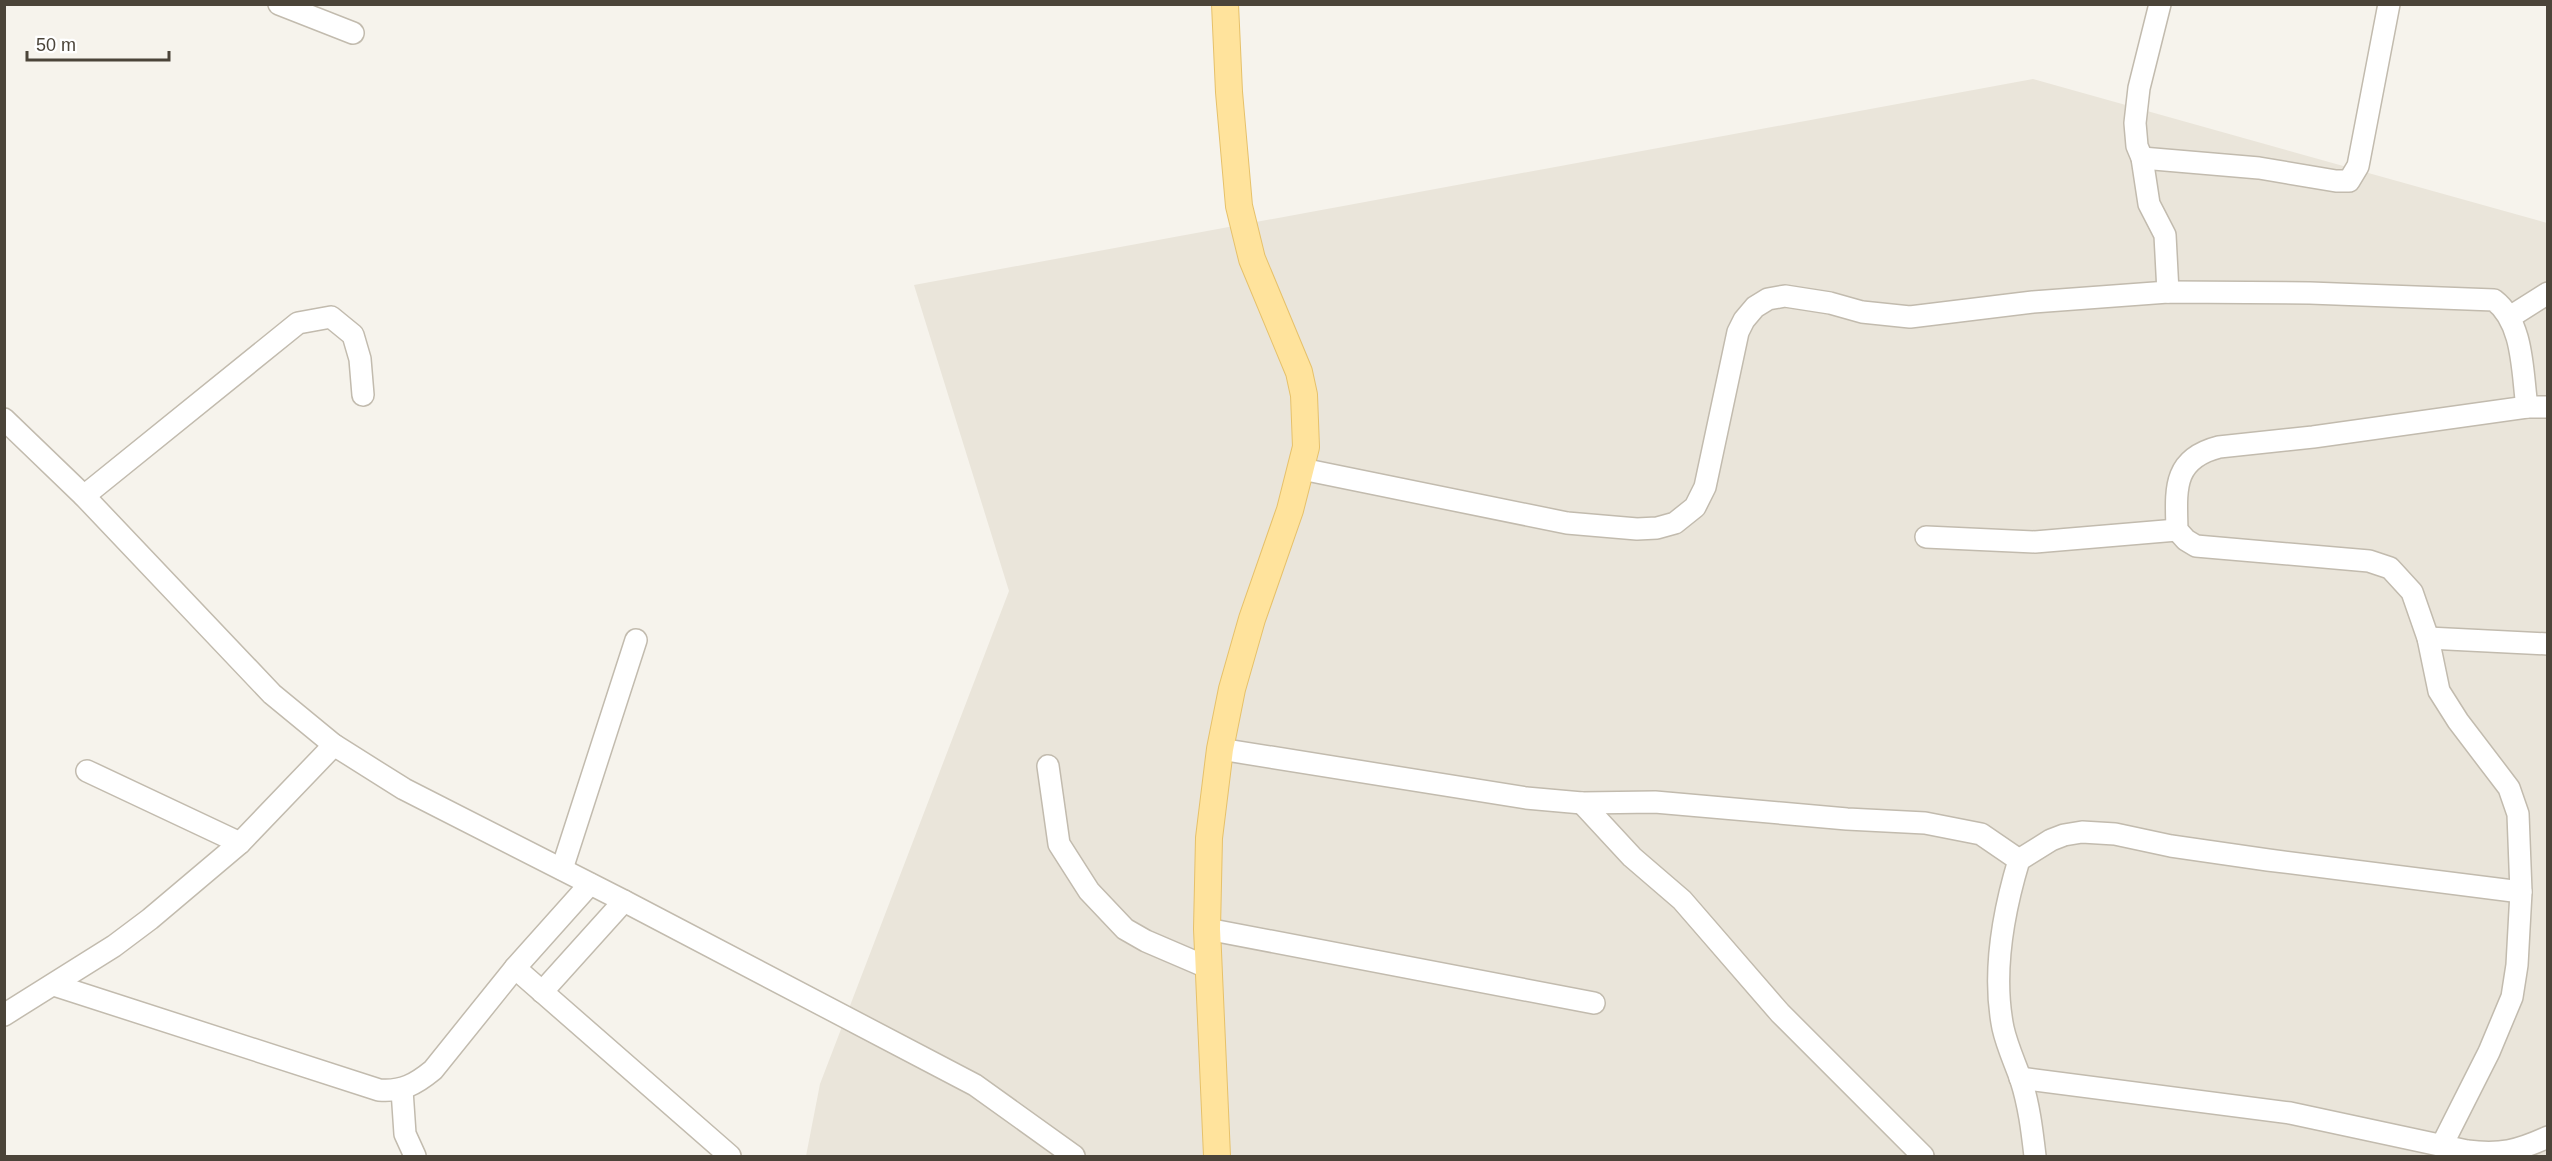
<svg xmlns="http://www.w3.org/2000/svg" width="2552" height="1161" viewBox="0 0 2552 1161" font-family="Arial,sans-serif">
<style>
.residential{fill:#eae5da}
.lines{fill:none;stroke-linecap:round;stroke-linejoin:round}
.minor-casing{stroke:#c2bbae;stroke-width:24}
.major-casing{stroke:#e6c16a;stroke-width:28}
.minor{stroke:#fff;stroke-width:21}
.major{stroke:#ffe39c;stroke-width:26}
</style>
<rect width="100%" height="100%" fill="#f6f3ec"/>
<!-- residential -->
<polygon class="residential" points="2033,79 2547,223 2547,1156 806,1156 820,1084 1009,591 914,285"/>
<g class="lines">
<!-- minor casing -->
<g class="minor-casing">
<g id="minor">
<polyline points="279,4 353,33"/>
<polyline points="2160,4 2139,88 2135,123 2137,146 2142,158 2149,204 2165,235 2168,292"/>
<polyline points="2142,158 2259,168 2336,181 2349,181 2358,166 2389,4"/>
<polyline points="2510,317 2548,293"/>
<polyline points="4,419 84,496 272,694 334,745 404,789 624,901 975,1085 1074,1156"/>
<path d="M1302 469 1567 523 1637 529 1657 528 1675 523 1695 507 1705 487 1738 332 1744 320 1755 307 1768 299 1785 296 1830 303 1862 312 1910 317 2033 302 2168 292 2310 293 2494 300C2524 323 2522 372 2527 407"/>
<polyline points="84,496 298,323 331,317 353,335 360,359 363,395"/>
<polyline points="1926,537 2035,542 2177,530"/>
<polyline points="2428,638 2548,644"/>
<polyline points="1220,749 1526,798 1582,803 1655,802 1847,819 1925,823 1981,834 2019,860"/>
<polyline points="1048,766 1059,844 1089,891 1125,929 1146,941 1209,968"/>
<polyline points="87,771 240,843"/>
<polyline points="1582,803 1632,857 1682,900 1780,1013 1923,1156"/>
<polyline points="562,869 636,640"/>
<polyline points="1207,929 1594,1003"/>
<polyline points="515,968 730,1156"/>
<path d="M54 985 379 1090C402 1092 416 1084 433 1070L515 968 590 884"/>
<polyline points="542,992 624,901"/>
<polyline points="4,1015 114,946 150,919 240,843 334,745"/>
<path d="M2020 1078 2290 1113 2467 1151C2501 1155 2517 1151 2548 1137"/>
<polyline points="402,1090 405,1134 415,1156"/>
<path d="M2442 1145 2489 1052 2512 997 2517 965 2521 892 2518 814 2509 788 2458 721 2439 691 2428 638 2412 592 2390 568 2369 561 2196 546 2186 540 2177 530C2176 490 2172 459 2219 447L2313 437 2527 407H2548"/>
<path d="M2035 1156C2032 1130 2029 1105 2021 1080 2015 1063 2007 1046 2003 1028 1992 973 2003 913 2019 860L2051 840 2064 835 2082 832 2115 834 2171 846 2268 860 2521 892"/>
</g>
</g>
<!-- major casing -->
<g class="major-casing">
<polyline id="major" points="1217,1156 1207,929 1209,838 1220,749 1232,689 1252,619 1290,510 1306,447 1304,395 1299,372 1252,259 1239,206 1229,92 1225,4"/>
</g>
<!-- minor -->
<use href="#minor" class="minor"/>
<!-- major -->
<use href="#major" class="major"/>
</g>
<!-- border -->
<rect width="2552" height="1161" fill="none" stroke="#4b4439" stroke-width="12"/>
<!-- scale -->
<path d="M27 51v9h142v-9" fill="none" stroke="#4b4439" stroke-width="3"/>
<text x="36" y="51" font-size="18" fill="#4b4439" stroke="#ffffff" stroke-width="4.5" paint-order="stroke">50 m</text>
</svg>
